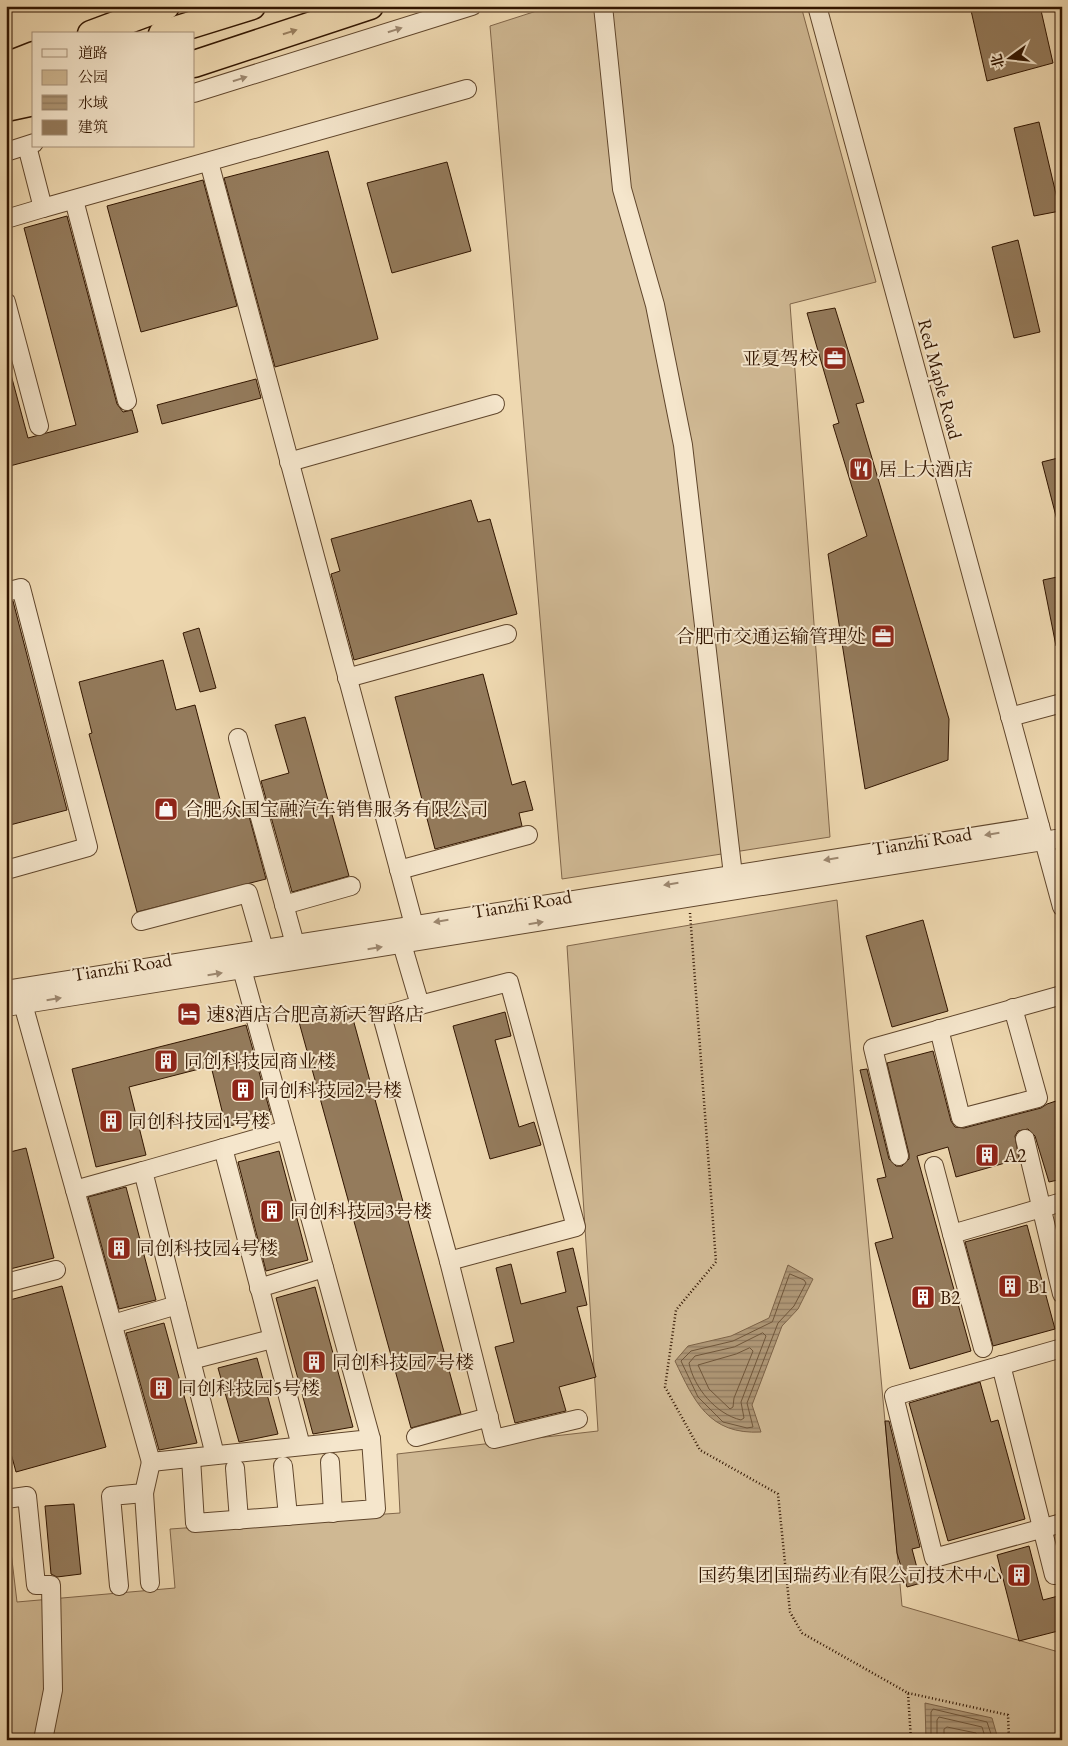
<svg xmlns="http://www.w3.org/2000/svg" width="1068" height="1746" viewBox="0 0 1068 1746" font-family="'EB Garamond','Noto Serif SC',serif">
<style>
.green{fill:#cfb893;stroke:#80664a}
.water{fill:url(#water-rules);stroke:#7c6246}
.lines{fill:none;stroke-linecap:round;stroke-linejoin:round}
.shore{stroke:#70563a;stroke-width:1}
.building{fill:#947b5c;stroke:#311500}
.minor-casing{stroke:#60462c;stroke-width:20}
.highway-casing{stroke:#311500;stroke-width:29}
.path{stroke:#311500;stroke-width:2.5;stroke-dasharray:1 2.5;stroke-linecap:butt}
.minor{stroke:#f5e6cc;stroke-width:18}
.highway{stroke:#efd9b1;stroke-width:26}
.oneway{fill:#9d8870}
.oneway2{fill:#9a8161}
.labels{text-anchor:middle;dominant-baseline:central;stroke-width:4;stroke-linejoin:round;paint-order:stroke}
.poi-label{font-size:19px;fill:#311500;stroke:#f5e6cc;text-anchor:start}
.street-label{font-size:19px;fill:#311500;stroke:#f5e6cc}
</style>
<defs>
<pattern id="water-rules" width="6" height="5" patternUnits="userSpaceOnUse" patternTransform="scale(1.25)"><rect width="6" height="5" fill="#ae9675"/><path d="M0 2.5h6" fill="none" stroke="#8e795e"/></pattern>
</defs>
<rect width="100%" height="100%" fill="#efd9b1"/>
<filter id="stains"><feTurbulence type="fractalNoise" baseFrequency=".004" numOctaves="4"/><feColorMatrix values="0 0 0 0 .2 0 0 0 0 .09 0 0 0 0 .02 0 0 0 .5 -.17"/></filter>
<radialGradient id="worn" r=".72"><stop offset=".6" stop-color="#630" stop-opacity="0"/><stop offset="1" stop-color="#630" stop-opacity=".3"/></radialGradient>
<!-- green -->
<g class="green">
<polygon points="552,6 801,6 876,282 790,304 830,837 562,879 490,26"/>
<polygon points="837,900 902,1606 1062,1653 1062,1740 9,1740 6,1732 6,1510 17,1602 175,1588 170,1529 400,1513 397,1454 598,1431 567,946"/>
</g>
<!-- water -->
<g class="water">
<path d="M788 1265 813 1279 798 1309 782 1326 752 1405 761 1432C709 1435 694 1401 675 1361L688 1346 731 1336 769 1318Z"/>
<polygon points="925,1703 992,1718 998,1739 926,1740"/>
</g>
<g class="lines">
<!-- shore -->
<g class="shore">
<polygon points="790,1274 804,1280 806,1283 794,1306 778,1323 747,1403 753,1427 747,1428 723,1422 698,1397 681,1361 691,1351 733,1341 772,1322"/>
<path d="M763 1333 766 1336 741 1402 744 1418 741 1420C716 1414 694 1388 689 1363L695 1356 734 1347Z"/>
<polygon points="750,1348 753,1351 734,1398 733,1407 730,1409 709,1389 698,1365 736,1354"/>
<polyline points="931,1740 931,1712 933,1709 987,1722 993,1740"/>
<polyline points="937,1740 937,1720 939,1717 982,1727 986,1740"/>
<polyline points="944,1740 944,1729 947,1727 976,1733 979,1740"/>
</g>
</g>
<!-- building -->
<g class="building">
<polygon points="970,6 1040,6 1053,63 987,81"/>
<polygon points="1039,122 1060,211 1034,216 1014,128"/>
<polygon points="328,151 378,339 275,367 224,178"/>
<polygon points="447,162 471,251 392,273 367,183"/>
<polygon points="203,180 237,306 141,332 107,206"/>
<polygon points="67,216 117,404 123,412 132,410 138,432 6,467 6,371 10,371 28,438 76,425 24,228"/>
<polygon points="1018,240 1040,332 1014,338 992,247"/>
<polygon points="835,308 864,402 856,404 949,719 948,760 865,789 828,554 867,536 833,425 839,423 807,313"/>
<polygon points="256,379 261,398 162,424 157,405"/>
<polygon points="1062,457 1062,524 1058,524 1042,462"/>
<polygon points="471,500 478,522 490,519 517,614 354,660 331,574 340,571 331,539"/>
<polygon points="1062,576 1062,645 1056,646 1043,580"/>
<polygon points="13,601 67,810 10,825 6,812 6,603"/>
<polygon points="199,628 216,688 200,692 183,633"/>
<polygon points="163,660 176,710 195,705 223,811 246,805 266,879 137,912 89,734 92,733 79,682"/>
<polygon points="483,674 512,785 525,781 533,810 519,813 522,826 435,849 395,697"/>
<polygon points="305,717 349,876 292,892 261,781 289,773 275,725"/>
<polygon points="923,920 948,1011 892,1027 866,936"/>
<polygon points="350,1008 461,1414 411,1428 299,1022"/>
<polygon points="505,1012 511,1036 495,1040 519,1127 534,1122 541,1145 490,1159 453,1026"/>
<polygon points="246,1025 271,1115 226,1127 211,1066 129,1087 146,1155 96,1167 72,1069"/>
<polygon points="933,1051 951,1121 955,1127 964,1128 1041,1108 1047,1104 1056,1101 1062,1122 1062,1179 1049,1182 1035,1136 1028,1129 1018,1131 1015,1136 1019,1159 956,1177 948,1147 917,1156 971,1351 910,1369 875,1243 893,1238 877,1179 886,1177 860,1070 867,1069 889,1159 896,1166 902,1166 909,1159 909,1154 887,1063"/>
<polygon points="26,1148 54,1258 6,1270 6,1153"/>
<polygon points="279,1151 308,1260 266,1271 238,1162"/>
<polygon points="126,1187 156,1300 119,1309 88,1197"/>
<polygon points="1027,1225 1055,1329 993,1346 965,1242"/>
<polygon points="573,1248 587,1305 577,1307 596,1377 559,1387 566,1411 515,1423 495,1347 514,1342 496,1268 511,1264 521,1304 566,1292 557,1252"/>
<polygon points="62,1286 106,1447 16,1472 6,1435 6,1301"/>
<polygon points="315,1287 353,1427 313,1434 276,1298"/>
<polygon points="164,1323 197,1443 159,1450 126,1333"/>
<polygon points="257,1358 278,1434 239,1442 218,1368"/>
<polygon points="980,1382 991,1422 998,1420 1025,1519 948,1541 909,1403"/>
<polygon points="885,1421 889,1421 920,1547 912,1549 921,1583 907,1587 897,1553"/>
<polygon points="74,1504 81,1574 57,1577 51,1574 45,1506"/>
<polygon points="1029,1546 1043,1600 1062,1595 1062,1630 1019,1641 997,1555"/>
</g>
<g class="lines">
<!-- minor casing -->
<g class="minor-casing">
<g id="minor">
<polyline points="603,6 622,189 655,305 683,445 733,875"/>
<polyline points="817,6 1062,907"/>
<polyline points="194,93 472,6"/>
<polyline points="6,152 34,143"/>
<polyline points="209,162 414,925"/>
<polyline points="74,200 127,401"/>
<polyline points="43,208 467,89"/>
<polyline points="6,219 43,208 27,146"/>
<polyline points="6,302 39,426"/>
<polyline points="289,462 495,404"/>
<polyline points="6,592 21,588 88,847 6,870"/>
<polyline points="347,678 507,634"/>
<polyline points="1010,717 1062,703"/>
<polyline points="238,738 295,944"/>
<polyline points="399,870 528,835"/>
<polyline points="284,905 351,886"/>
<polyline points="141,921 248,893 264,949"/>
<polyline points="402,944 420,1005 509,982 576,1227 449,1261 382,1016 420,1005"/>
<polyline points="6,990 1040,826"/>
<polyline points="23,1004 151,1462 371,1439 242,969"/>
<polyline points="6,1007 1062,838"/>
<polyline points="939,1029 961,1118 1038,1098 1013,1008"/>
<polyline points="1025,1139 1062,1294"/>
<polyline points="223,1148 301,1446"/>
<polyline points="899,1156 873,1048 1062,995"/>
<polyline points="934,1166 952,1234"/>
<polyline points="75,1190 143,1171"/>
<polyline points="449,1261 494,1439 578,1419"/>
<polyline points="6,1283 56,1270"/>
<polyline points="259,1288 324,1268"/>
<polyline points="113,1324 177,1305"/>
<polyline points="983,1348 952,1234 1062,1202"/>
<polyline points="1062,1348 894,1396 934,1558 1062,1523"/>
<polyline points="191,1360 272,1339"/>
<polyline points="1001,1365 1054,1575"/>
<polyline points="416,1437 489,1417"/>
<polyline points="215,1455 143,1171 286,1130"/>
<polyline points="191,1458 195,1523 376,1509 371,1439"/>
<polyline points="330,1462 333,1513"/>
<polyline points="283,1466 288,1516"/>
<polyline points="235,1468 239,1520"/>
<polyline points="144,1493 150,1583"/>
<polyline points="6,1499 27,1496 36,1585 51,1585 53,1690 43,1740"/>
<polyline points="119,1586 111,1496 144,1493 151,1462"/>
</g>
</g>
<!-- highway casing -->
<g class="highway-casing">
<g id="highway">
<polyline points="91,34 166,6"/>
<polyline points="162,34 252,6"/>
<polyline points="194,64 370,6"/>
<polyline points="6,66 34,55"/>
<polyline points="6,91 34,81"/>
<polyline points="6,108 34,102"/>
</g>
</g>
<!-- path -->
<g class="path">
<polyline points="690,913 716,1262 676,1310 665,1387 700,1450 778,1494 790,1612 802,1633 908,1693 911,1740"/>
<polyline points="908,1693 1008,1715 1009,1740"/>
</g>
<!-- minor -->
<use href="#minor" class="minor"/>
<!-- highway -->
<use href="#highway" class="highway"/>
</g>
<!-- one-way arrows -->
<defs><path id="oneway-solid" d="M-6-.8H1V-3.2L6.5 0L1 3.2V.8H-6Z" transform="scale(1.25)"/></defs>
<g class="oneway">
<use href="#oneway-solid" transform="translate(395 30) rotate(-17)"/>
<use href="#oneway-solid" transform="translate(240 79) rotate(-17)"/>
<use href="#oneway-solid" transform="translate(992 834) rotate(171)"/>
<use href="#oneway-solid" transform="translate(831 859) rotate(171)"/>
<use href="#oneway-solid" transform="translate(671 884) rotate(171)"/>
<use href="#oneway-solid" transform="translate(441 921) rotate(171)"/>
<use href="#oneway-solid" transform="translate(536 923) rotate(-9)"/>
<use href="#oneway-solid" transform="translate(375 948) rotate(-9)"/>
<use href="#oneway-solid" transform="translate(215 974) rotate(-9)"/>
<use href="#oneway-solid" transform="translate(54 999) rotate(-9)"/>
</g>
<use class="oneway2" href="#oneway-solid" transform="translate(290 32) rotate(-18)"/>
<!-- icons -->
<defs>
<g id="office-square" transform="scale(1.25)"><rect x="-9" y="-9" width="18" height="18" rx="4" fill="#8f2418" stroke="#f5e6cc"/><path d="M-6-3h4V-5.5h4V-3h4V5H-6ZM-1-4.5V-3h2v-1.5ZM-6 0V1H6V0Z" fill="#fff"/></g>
<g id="restaurant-square" transform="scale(1.25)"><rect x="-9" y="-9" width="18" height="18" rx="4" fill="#8f2418" stroke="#f5e6cc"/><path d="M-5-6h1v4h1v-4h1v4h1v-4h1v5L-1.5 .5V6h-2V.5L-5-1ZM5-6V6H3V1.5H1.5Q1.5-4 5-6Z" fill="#fff"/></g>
<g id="shop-square" transform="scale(1.25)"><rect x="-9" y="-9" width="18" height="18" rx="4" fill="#8f2418" stroke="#f5e6cc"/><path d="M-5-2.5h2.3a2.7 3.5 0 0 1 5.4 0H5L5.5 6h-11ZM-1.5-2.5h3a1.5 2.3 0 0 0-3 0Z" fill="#fff"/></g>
<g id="hotel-square" transform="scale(1.25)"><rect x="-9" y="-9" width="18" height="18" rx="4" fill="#8f2418" stroke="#f5e6cc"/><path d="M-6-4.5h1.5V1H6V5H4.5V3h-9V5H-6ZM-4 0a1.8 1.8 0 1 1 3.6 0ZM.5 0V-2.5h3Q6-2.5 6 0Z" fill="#fff"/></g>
<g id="building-square" transform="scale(1.25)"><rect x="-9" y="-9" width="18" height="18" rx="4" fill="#8f2418" stroke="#f5e6cc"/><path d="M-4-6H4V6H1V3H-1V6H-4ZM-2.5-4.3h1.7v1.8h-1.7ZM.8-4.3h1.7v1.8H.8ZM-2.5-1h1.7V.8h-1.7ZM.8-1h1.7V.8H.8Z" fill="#fff"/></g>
</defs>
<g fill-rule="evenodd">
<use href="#office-square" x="835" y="358"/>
<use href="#restaurant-square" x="861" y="469"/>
<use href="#office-square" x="883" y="636"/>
<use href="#shop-square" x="166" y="809"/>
<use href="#hotel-square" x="189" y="1014"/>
<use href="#building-square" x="166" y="1061"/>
<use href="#building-square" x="243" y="1090"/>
<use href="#building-square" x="111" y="1121"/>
<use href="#building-square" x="987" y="1155"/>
<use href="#building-square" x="272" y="1211"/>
<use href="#building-square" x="119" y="1248"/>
<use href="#building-square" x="1010" y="1286"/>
<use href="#building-square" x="923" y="1297"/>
<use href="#building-square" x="314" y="1362"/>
<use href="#building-square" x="161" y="1388"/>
<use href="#building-square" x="1019" y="1575"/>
</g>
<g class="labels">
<!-- poi labels -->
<g class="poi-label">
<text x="818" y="358" text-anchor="end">亚夏驾校</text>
<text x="878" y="469">居上大酒店</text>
<text x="866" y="636" text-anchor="end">合肥市交通运输管理处</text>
<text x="184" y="809">合肥众国宝融汽车销售服务有限公司</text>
<text x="206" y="1014">速8酒店合肥高新天智路店</text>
<text x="184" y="1061">同创科技园商业楼</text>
<text x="260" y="1090">同创科技园2号楼</text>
<text x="128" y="1121">同创科技园1号楼</text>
<text x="1004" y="1155">A2</text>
<text x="290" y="1211">同创科技园3号楼</text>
<text x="136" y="1248">同创科技园4号楼</text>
<text x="1028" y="1286">B1</text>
<text x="940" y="1297">B2</text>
<text x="332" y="1362">同创科技园7号楼</text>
<text x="178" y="1388">同创科技园5号楼</text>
<text x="1002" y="1575" text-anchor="end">国药集团国瑞药业有限公司技术中心</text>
</g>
<!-- street labels -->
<g class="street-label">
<text transform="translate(940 379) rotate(75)">Red Maple Road</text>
<text transform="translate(922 841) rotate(-9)">Tianzhi Road</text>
<text transform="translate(522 904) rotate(-9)">Tianzhi Road</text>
<text transform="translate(122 967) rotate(-9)">Tianzhi Road</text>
</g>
</g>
<!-- margin -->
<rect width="1068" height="1746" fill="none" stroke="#efd9b1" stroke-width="25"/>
<rect x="8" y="8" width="1053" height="1731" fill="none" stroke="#311500" stroke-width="2.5"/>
<rect x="12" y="12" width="1043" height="1721" fill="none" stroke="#311500"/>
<!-- legend -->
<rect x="32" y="32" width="162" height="115" fill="#f5e6cc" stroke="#a7927a"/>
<rect x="42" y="49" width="25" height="8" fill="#f5e6cc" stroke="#a7927a"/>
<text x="78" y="58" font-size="15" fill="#311500">道路</text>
<rect x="42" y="70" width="25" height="15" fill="#cfb893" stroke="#a7927a"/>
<text x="78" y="82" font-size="15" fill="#311500">公园</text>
<rect x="42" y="95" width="25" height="15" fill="url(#water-rules)" stroke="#a7927a"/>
<text x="78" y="108" font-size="15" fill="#311500">水域</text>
<rect x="42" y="120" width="25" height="15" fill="#947b5c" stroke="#a7927a"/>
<text x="78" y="132" font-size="15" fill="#311500">建筑</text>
<!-- north arrow -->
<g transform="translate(1010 58) rotate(255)" stroke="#f5e6cc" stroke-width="4" paint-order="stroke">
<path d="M0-4L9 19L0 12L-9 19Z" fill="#311500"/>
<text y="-8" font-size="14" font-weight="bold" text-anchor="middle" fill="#311500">北</text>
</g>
<rect width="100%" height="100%" filter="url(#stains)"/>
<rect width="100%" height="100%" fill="url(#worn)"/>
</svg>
